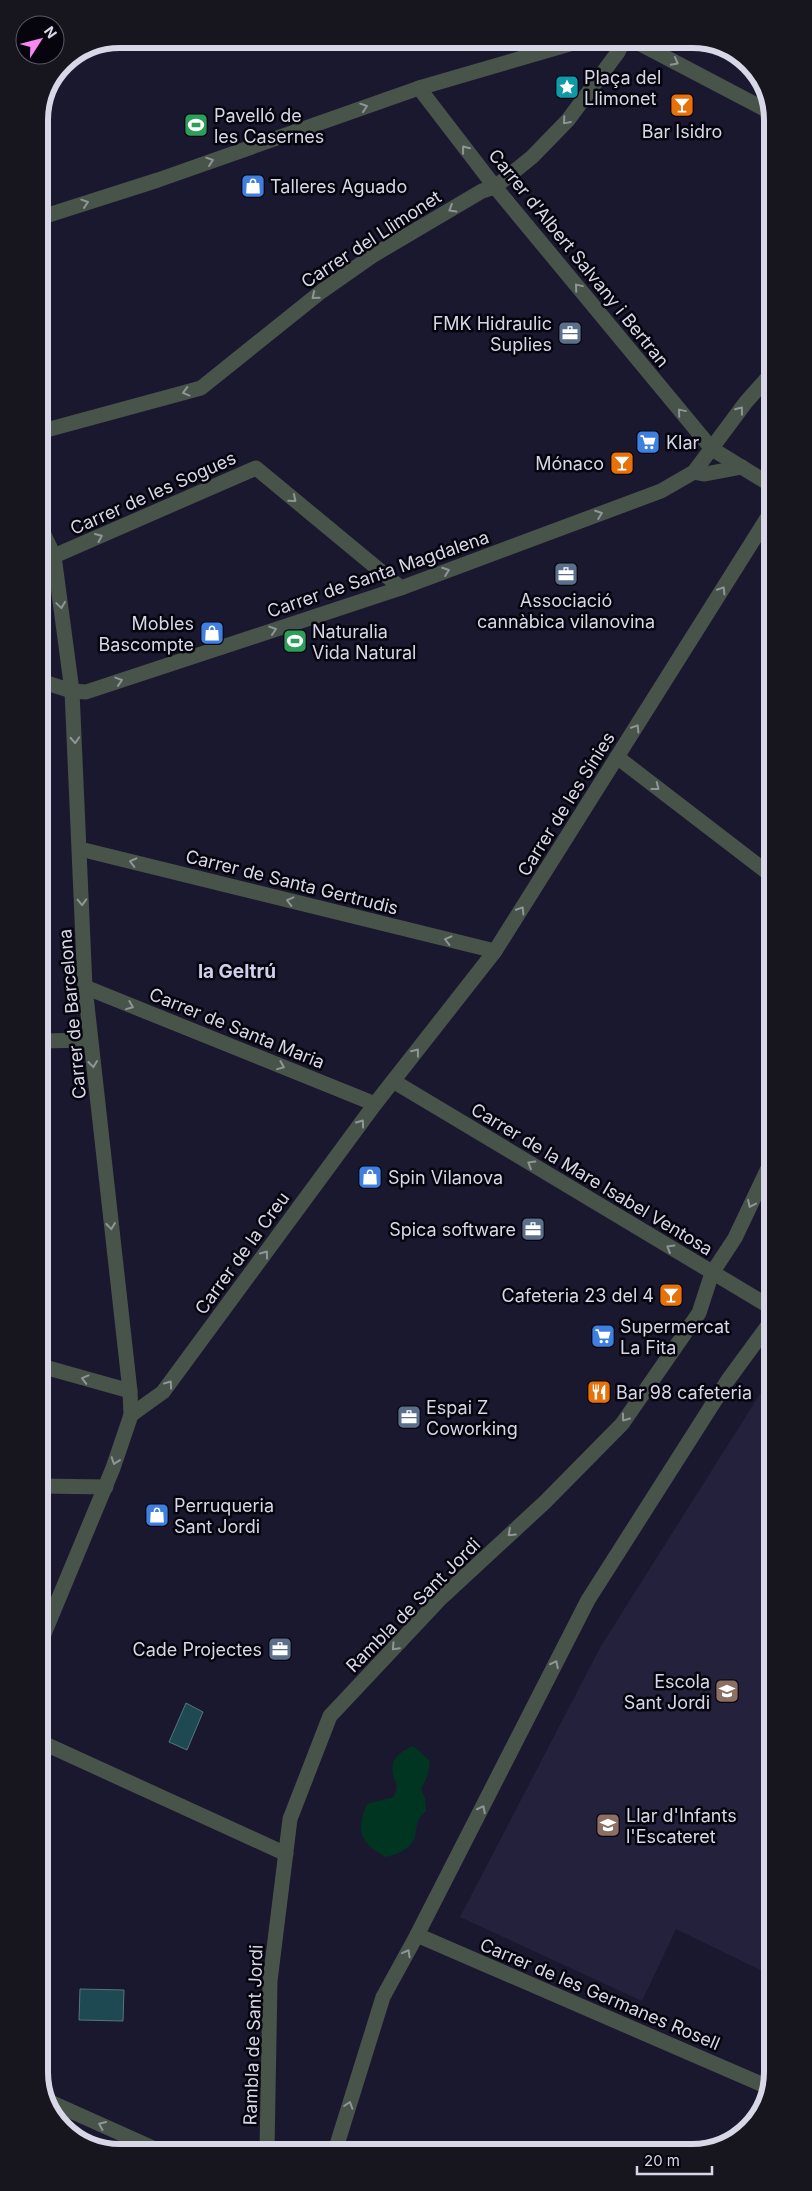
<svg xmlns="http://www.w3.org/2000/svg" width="812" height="2191" viewBox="0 0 812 2191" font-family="Inter,sans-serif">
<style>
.built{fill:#24213c}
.green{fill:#003621}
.water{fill:#1f4952;stroke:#56747f}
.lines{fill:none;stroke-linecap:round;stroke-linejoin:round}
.street{stroke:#48534a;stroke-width:15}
.oneway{stroke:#909598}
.labels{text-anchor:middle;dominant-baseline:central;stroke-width:5;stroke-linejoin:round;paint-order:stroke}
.poi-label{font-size:18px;fill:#d7d7e7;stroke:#06050e;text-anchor:start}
.street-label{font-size:18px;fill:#d7d7e7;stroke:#06050e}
.neighbourhood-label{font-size:19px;font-weight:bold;fill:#ceceed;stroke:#06050e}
.rim{fill:none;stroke:#d7d7e7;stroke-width:6}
</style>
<rect width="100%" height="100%" fill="#1a182e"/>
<!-- built -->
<polygon class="built" points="772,1375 773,1976 676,1929 642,2001 460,1917 601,1646"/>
<!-- green -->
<path class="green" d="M413 1746 430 1761 428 1775 421 1789 425 1799 426 1811C415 1822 418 1822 415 1836 412 1849 397 1854 386 1857 361 1844 355 1831 367 1804L394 1797 397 1786C388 1766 392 1755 413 1746Z"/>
<!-- water -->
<g class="water">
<polygon points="186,1703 203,1712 187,1750 169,1742"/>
<polygon points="80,1989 124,1990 123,2021 79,2020"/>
</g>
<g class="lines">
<!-- street -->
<g class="street">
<polyline points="631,39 770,112"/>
<polyline points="419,88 495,187 712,449 771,485"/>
<polyline points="39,218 158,180 419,88 587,39"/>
<polyline points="39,432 201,388 322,291 372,256 482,191 495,187 532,157 568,120 618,52 624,39"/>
<polyline points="694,472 705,474 742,467"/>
<polyline points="39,524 54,556 72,691 85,987 130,1391 131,1415 113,1468 41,1641"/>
<polyline points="40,568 54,556 256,468 401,588"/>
<polyline points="40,681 72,691 86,692 401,588 661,491 694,472 746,402 771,374"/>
<polyline points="617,757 772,876"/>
<polyline points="80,849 495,951"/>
<polyline points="85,987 375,1104"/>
<polyline points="40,1041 90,1040"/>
<polyline points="393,1081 772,1308"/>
<polyline points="41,1366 130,1391"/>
<polyline points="131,1415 163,1392 375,1104 495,951 771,512"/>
<polyline points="41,1486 106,1487"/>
<polyline points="41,1742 286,1854"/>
<polyline points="417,1935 768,2087"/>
<polyline points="46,2100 162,2152"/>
<polyline points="267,2151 270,1981 290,1819 330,1716 439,1600 545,1502 622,1424 699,1313 712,1273 735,1238 772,1160"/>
<polyline points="335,2151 383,1997 417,1935 588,1600 728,1380 772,1320"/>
</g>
</g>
<!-- one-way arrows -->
<defs><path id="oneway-chevron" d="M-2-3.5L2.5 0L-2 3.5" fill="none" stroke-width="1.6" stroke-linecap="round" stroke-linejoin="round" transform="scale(1.25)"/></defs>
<g class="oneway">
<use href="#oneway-chevron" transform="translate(675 62) rotate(28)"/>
<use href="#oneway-chevron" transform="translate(364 107) rotate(-19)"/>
<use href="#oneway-chevron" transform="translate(566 121) rotate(131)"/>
<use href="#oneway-chevron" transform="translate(465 149) rotate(-128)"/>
<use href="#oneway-chevron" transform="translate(210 161) rotate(-19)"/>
<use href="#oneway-chevron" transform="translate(85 203) rotate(-18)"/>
<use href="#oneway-chevron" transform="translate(452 209) rotate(149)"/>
<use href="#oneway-chevron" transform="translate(578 287) rotate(-130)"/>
<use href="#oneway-chevron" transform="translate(315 296) rotate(141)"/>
<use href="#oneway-chevron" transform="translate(186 392) rotate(165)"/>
<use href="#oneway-chevron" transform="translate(740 410) rotate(-52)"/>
<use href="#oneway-chevron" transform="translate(681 412) rotate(-130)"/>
<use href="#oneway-chevron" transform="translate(293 499) rotate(40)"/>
<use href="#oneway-chevron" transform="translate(599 514) rotate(-20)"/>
<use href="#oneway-chevron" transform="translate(99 537) rotate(-24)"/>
<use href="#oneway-chevron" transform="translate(446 571) rotate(-20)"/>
<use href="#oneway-chevron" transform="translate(722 590) rotate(-58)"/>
<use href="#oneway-chevron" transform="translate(61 605) rotate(82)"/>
<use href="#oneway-chevron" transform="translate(273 630) rotate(-18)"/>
<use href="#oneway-chevron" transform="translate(119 681) rotate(-18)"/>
<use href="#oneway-chevron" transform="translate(636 728) rotate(-58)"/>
<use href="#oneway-chevron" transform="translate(75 740) rotate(87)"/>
<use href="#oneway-chevron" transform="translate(656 787) rotate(38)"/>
<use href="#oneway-chevron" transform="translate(133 862) rotate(-166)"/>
<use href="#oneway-chevron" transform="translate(290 901) rotate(-166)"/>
<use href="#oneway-chevron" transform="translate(82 902) rotate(88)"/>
<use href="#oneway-chevron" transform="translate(521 910) rotate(-58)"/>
<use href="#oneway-chevron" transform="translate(448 940) rotate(-166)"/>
<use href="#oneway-chevron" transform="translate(130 1006) rotate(22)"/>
<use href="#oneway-chevron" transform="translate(416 1052) rotate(-52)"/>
<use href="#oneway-chevron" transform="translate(93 1064) rotate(83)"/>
<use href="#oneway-chevron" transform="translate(281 1066) rotate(22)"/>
<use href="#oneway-chevron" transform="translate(361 1123) rotate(-54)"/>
<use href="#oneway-chevron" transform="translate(531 1164) rotate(-149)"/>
<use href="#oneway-chevron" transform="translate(751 1204) rotate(115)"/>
<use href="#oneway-chevron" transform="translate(111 1226) rotate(83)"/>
<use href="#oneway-chevron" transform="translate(670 1248) rotate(-149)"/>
<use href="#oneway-chevron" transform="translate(265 1254) rotate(-54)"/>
<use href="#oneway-chevron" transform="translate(85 1379) rotate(-165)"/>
<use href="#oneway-chevron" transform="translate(169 1384) rotate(-54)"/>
<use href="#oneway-chevron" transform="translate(625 1418) rotate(126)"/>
<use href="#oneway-chevron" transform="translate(115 1461) rotate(109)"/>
<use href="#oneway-chevron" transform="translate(511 1533) rotate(137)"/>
<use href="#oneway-chevron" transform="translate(395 1647) rotate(133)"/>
<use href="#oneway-chevron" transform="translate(555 1664) rotate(-63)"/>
<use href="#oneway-chevron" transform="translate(482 1809) rotate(-63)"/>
<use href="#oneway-chevron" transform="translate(407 1953) rotate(-61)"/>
<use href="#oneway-chevron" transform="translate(349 2105) rotate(-72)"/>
<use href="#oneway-chevron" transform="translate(102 2125) rotate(-156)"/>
</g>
<!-- icons -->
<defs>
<g id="sight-square" transform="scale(1.25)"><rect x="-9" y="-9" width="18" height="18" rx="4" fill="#0f9aa8" stroke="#06050e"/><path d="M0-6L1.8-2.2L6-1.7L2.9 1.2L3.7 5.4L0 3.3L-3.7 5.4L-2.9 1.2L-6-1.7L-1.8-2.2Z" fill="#fff"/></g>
<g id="bar-square" transform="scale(1.25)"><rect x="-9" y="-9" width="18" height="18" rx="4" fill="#e8710a" stroke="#06050e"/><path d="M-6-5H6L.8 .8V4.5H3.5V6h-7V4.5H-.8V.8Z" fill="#fff"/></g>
<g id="stadium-square" transform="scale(1.25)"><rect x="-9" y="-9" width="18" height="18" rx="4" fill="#2e9e5b" stroke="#06050e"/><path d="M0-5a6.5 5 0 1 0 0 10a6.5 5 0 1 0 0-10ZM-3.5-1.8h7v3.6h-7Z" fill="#fff"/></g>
<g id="shop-square" transform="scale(1.25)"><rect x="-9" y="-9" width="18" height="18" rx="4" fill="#3f7fe0" stroke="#06050e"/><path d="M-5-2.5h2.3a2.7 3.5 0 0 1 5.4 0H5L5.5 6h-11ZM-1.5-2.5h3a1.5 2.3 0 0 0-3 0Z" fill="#fff"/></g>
<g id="office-square" transform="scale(1.25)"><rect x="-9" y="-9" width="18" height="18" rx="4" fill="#5c6f8a" stroke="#06050e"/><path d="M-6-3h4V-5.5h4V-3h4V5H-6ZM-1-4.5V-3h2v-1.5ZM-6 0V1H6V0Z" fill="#fff"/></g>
<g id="supermarket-square" transform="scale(1.25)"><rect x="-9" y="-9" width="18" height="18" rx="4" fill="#3f7fe0" stroke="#06050e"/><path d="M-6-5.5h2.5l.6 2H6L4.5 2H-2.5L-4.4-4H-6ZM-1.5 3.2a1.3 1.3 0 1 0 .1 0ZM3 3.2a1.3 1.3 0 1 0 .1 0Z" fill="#fff"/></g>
<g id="restaurant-square" transform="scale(1.25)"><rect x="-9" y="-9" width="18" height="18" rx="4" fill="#e8710a" stroke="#06050e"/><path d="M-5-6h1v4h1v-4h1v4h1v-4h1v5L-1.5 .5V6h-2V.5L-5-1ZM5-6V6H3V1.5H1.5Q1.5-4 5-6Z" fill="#fff"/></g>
<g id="school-square" transform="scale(1.25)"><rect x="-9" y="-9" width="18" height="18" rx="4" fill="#8d6e63" stroke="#06050e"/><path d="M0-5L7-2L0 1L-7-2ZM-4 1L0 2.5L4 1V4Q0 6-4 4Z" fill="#fff"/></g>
</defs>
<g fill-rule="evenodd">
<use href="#sight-square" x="567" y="87"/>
<use href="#bar-square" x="682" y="105"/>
<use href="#stadium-square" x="196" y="125"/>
<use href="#shop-square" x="253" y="186"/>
<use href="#office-square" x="570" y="333"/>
<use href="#supermarket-square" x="648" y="442"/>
<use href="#bar-square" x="622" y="463"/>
<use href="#office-square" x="566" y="574"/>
<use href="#shop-square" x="212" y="633"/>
<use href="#stadium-square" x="295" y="641"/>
<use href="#shop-square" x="370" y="1177"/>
<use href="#office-square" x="533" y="1229"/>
<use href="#bar-square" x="671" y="1295"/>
<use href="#supermarket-square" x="603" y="1336"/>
<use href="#restaurant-square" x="599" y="1392"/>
<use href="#office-square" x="409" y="1417"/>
<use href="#shop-square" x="157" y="1515"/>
<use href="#office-square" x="280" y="1649"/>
<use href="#school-square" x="727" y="1691"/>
<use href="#school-square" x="608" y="1825"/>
</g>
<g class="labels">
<!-- poi labels -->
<g class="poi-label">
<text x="584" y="77">Plaça del<tspan x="584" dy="21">Llimonet</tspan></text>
<text x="214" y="115">Pavelló de<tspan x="214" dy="21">les Casernes</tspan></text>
<text x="682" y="131" text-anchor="middle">Bar Isidro</text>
<text x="270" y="186">Talleres Aguado</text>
<text x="552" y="323" text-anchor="end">FMK Hidraulic<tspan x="552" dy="21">Suplies</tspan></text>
<text x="666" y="442">Klar</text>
<text x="604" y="463" text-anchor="end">Mónaco</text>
<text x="566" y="600" text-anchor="middle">Associació<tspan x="566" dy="21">cannàbica vilanovina</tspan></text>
<text x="194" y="623" text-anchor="end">Mobles<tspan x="194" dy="21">Bascompte</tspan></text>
<text x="312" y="631">Naturalia<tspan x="312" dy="21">Vida Natural</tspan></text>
<text x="388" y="1177">Spin Vilanova</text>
<text x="516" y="1229" text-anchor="end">Spica software</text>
<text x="654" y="1295" text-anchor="end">Cafeteria 23 del 4</text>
<text x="620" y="1326">Supermercat<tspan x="620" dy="21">La Fita</tspan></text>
<text x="616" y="1392">Bar 98 cafeteria</text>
<text x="426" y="1407">Espai Z<tspan x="426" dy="21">Coworking</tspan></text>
<text x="174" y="1505">Perruqueria<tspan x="174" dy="21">Sant Jordi</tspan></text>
<text x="262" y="1649" text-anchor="end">Cade Projectes</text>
<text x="710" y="1681" text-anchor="end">Escola<tspan x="710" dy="21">Sant Jordi</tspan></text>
<text x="626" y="1815">Llar d'Infants<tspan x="626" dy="21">l'Escateret</tspan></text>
</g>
<!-- street labels -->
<g class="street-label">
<text transform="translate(371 239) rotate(-33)">Carrer del Llimonet</text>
<text transform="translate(579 258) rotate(51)">Carrer d'Albert Salvany i Bertran</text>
<text transform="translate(153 493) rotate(-24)">Carrer de les Sogues</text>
<text transform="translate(378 574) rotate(-19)">Carrer de Santa Magdalena</text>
<text transform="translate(566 804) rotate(-58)">Carrer de les Sínies</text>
<text transform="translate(292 882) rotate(14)">Carrer de Santa Gertrudis</text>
<text transform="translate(72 1014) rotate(-95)">Carrer de Barcelona</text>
<text transform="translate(237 1028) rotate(22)">Carrer de Santa Maria</text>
<text transform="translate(592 1179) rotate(31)">Carrer de la Mare Isabel Ventosa</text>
<text transform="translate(242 1253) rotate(-54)">Carrer de la Creu</text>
<text transform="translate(413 1605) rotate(-45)">Rambla de Sant Jordi</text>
<text transform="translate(600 1994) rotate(23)">Carrer de les Germanes Rosell</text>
<text transform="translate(253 2035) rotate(-88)">Rambla de Sant Jordi</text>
</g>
<!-- neighbourhood labels -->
<g class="neighbourhood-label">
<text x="237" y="971">la Geltrú</text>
</g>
</g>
<!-- crop -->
<path d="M0 0H812V2191H0ZM120 48H692A72 72 0 0 1 764 120V2072A72 72 0 0 1 692 2144H120A72 72 0 0 1 48 2072V120A72 72 0 0 1 120 48Z" fill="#17161f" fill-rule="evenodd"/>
<path class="rim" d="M120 48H692A72 72 0 0 1 764 120V2072A72 72 0 0 1 692 2144H120A72 72 0 0 1 48 2072V120A72 72 0 0 1 120 48Z"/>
<!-- north arrow -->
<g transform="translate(40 40) rotate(54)"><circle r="24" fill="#06050e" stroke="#5a5965"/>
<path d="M0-4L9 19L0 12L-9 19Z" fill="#f589ef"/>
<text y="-8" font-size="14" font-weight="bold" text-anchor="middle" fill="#d7d7e7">N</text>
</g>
<!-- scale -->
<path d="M637 2166v8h75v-8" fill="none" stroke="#d7d7e7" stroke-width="2.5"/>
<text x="644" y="2166" font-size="15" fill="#d7d7e7" stroke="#06050e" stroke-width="4" paint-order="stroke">20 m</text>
</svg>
